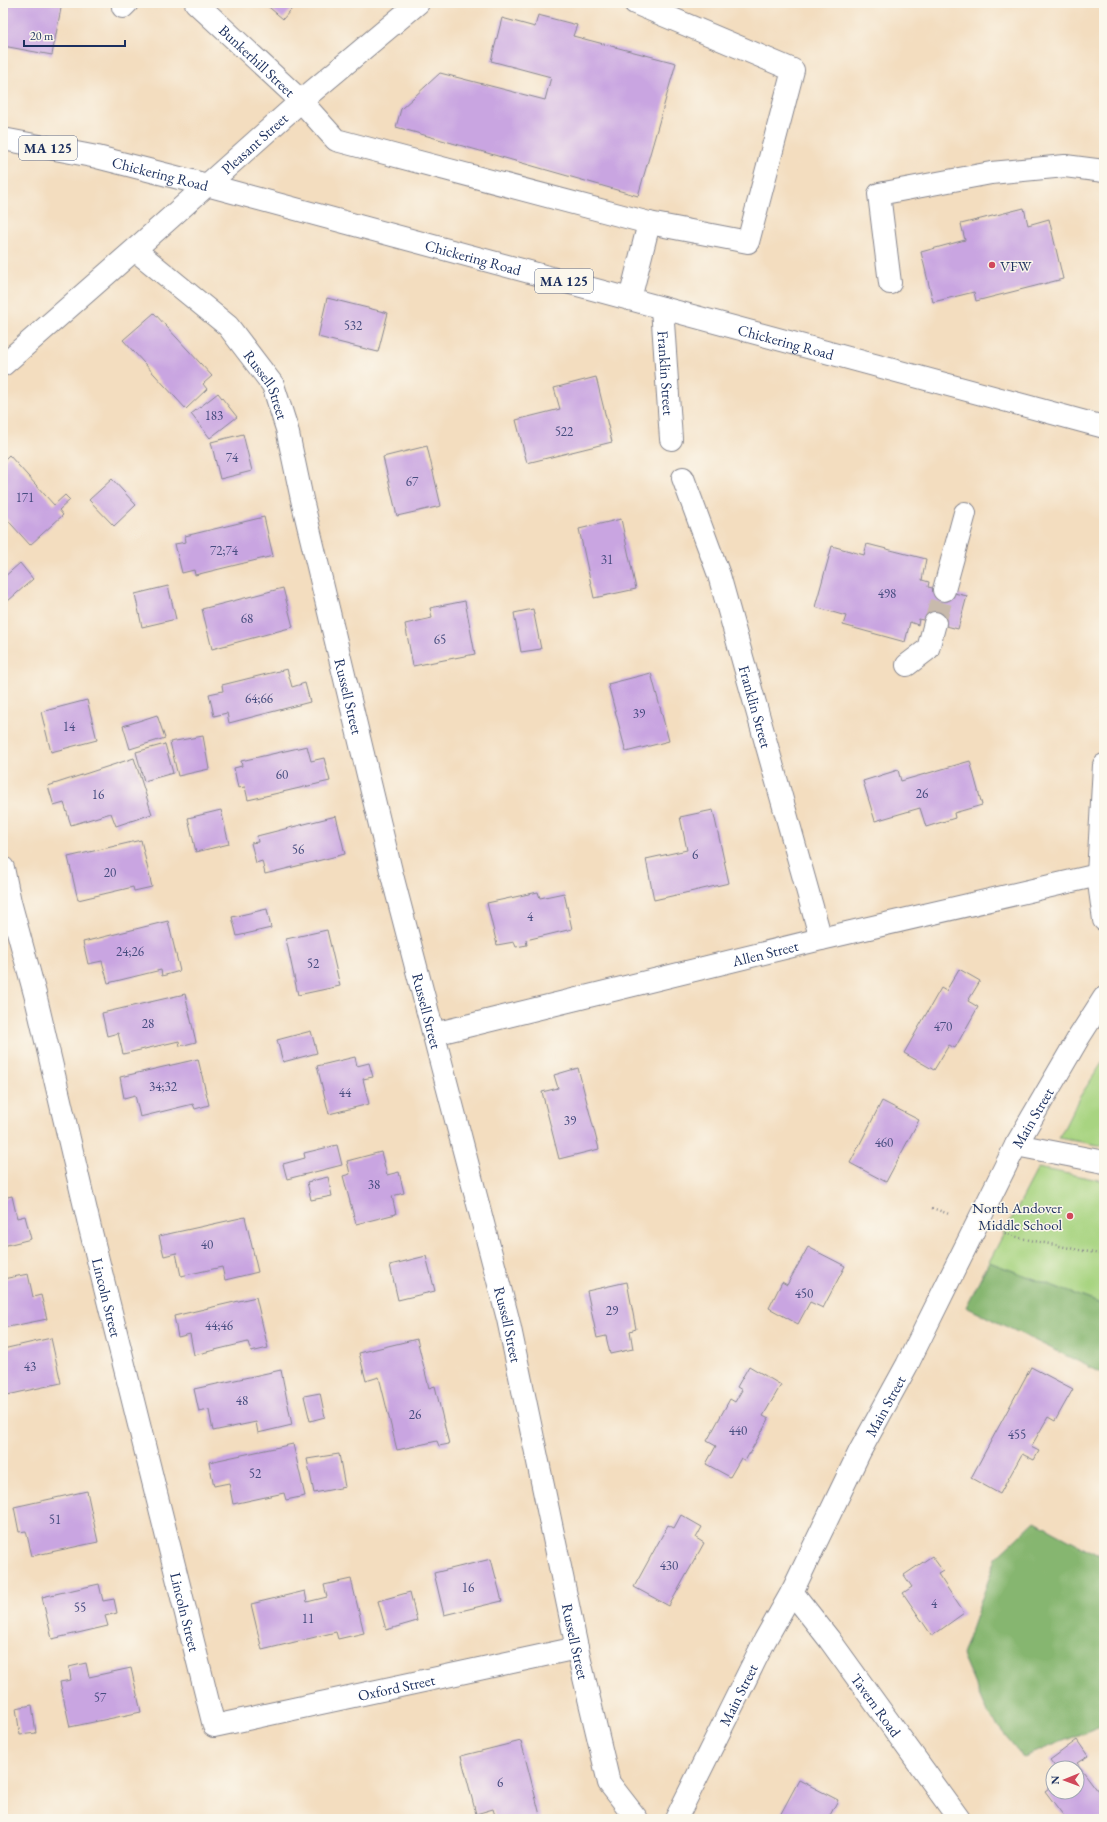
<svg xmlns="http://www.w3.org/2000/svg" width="1107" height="1822" viewBox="0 0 1107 1822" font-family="'EB Garamond',serif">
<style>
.green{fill:#a8d481;stroke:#628270}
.forest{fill:#86b66f;stroke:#507266}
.building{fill:#c9a5e1}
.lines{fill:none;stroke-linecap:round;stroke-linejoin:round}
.minor-tunnel{stroke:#c8baac;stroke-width:22;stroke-dasharray:22 11;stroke-linecap:butt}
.minor-casing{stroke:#87868e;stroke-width:24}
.major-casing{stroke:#87868e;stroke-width:24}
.path{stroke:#87868e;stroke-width:2.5;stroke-dasharray:1 3;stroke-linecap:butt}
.minor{stroke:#fff;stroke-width:22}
.major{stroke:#fff;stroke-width:22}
.poi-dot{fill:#d1495b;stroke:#fbf7ec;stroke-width:1.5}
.labels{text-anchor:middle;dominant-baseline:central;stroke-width:3;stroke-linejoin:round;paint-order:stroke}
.number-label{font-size:13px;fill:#464c7f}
.shield{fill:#fbf7ec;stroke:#5e6b89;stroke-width:1}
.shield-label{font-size:14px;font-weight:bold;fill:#1b2f5e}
.street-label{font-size:15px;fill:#1b2f5e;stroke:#fbf7ec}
.poi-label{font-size:15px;fill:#1b2f5e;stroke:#fbf7ec;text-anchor:start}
</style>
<rect width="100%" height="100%" fill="#fbf7ec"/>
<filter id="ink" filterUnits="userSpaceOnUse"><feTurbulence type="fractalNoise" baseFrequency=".025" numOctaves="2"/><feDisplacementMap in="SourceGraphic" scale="8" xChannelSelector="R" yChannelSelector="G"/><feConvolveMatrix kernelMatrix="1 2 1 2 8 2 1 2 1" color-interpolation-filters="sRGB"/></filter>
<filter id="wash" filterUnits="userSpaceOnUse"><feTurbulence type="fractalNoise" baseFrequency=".012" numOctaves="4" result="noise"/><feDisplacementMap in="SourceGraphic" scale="16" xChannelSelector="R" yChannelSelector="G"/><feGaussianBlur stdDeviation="0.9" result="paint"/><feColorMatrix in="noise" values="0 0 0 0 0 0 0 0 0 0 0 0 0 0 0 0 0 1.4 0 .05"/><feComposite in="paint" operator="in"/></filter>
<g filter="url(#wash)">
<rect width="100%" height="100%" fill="#f3ddbf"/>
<!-- green -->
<g class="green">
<polygon points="1104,1060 1104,1146 1059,1138 1079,1098"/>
<polygon points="1038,1168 1104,1181 1104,1305 989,1262"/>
</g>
<!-- forest -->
<g class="forest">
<polygon points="989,1262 1104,1305 1104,1374 966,1307"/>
<polygon points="1035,1521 1104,1558 1104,1725 1023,1757 987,1713 962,1655 996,1558"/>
</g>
<g id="blocks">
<!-- building -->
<g class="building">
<polygon points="3,3 62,3 52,55 3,46"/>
<polygon points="264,3 297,3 283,19"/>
<polygon points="538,15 577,25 573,36 676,63 638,196 396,127 401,109 440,73 545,100 551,77 491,61 502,18 535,27"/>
<polygon points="1024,208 1028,225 1049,219 1063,279 976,301 974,292 933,302 921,252 965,240 961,224"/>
<polygon points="327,298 388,313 378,352 318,337"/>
<polygon points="154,313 212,376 203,384 207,389 186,409 123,340"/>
<polygon points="596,377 612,442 527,463 516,420 560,409 554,388"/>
<polygon points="218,393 237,417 210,438 191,414"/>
<polygon points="243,434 252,471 220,479 211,442"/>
<polygon points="427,446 441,506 397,516 383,457"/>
<polygon points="9,455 54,505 65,495 70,500 59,510 63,515 30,545 3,515 3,461"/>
<polygon points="112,479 136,505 114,526 89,500"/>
<polygon points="264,517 273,556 195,575 194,570 182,573 175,544 186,542 185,536"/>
<polygon points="621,519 636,589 594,598 579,529"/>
<polygon points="867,544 926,559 922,580 929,582 928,587 967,596 958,629 919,619 918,625 910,622 905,642 843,625 846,616 815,607 832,546 864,555"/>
<polygon points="20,563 33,579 8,601 3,595 3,578"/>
<polygon points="168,586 176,619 142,627 135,594"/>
<polygon points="283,588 293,627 212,649 202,609"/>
<polygon points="465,601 475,654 413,666 405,624 432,618 430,608"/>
<polygon points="533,609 541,649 521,652 514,613"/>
<polygon points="287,669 292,687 305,683 310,702 229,723 227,713 214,716 209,694 223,691 222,685"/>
<polygon points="651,673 669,741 626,752 608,684"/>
<polygon points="87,700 97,740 51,752 41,712"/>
<polygon points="157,715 165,738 130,749 123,726"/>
<polygon points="203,736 209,769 178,776 170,742"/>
<polygon points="165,744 173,773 144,781 136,752"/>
<polygon points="307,746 311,761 324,758 330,781 248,800 245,787 238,788 234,768 242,766 241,761"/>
<polygon points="134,758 152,814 116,826 111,813 71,825 64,803 54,806 48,786"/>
<polygon points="970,761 982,805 954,813 955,818 926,827 920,808 875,821 863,781 898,770 901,781"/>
<polygon points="221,810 229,844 196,852 188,818"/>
<polygon points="713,810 729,883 654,900 646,859 687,850 680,817"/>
<polygon points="336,816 345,854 265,874 262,861 256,863 251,843 258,842 257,836"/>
<polygon points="141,840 152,887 134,891 133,887 78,900 68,857"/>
<polygon points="538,892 540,898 564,893 572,929 526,940 527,945 516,947 514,942 497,945 487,903"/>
<polygon points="267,909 271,928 237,936 232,917"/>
<polygon points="168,921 180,971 162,976 161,970 108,983 102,961 88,964 83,942"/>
<polygon points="327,930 340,986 298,995 286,939"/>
<polygon points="959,969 980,981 968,1001 978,1007 955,1048 949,1045 934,1070 904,1053 941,988 946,991"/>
<polygon points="185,994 196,1042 180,1046 179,1041 123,1054 118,1033 107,1036 102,1013"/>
<polygon points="311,1031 317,1053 283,1062 277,1040"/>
<polygon points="355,1057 357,1066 369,1063 373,1077 363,1079 369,1104 329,1114 317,1066"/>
<polygon points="198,1059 209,1105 195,1109 193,1104 140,1117 135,1095 124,1098 120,1077"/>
<polygon points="578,1068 599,1149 559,1159 542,1092 558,1088 554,1075"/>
<polygon points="882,1101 919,1120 886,1182 850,1163"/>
<polygon points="3,1115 8,1133 3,1134"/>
<polygon points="337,1145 342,1165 287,1179 283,1164 305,1158 304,1153"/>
<polygon points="381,1152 387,1175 399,1172 404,1193 392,1196 396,1214 356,1224 343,1176 350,1174 347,1161"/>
<polygon points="328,1177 332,1196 311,1200 307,1182"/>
<polygon points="12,1196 17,1218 25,1216 31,1239 3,1246 3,1198"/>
<polygon points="245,1217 258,1272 225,1280 222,1267 181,1276 176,1253 164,1256 159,1236"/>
<polygon points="808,1247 845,1266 823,1308 810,1302 798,1324 769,1308 782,1282 787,1285"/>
<polygon points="426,1256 435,1291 398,1300 390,1265"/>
<polygon points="28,1274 33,1297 41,1295 47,1319 3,1328 3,1279"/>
<polygon points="627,1282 636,1329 630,1331 633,1349 610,1354 606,1336 597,1338 587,1291"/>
<polygon points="256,1297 268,1348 251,1352 248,1342 194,1355 190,1334 178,1337 174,1316"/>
<polygon points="51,1338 61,1383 3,1396 3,1349"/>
<polygon points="417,1339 429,1388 435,1386 449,1444 439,1446 437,1441 397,1450 379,1377 366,1381 359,1353"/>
<polygon points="749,1366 781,1385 763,1416 769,1419 745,1461 741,1458 730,1477 706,1464 716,1446 707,1441 730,1399 735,1402 742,1390 737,1387"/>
<polygon points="1031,1367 1073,1389 1055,1421 1048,1417 1031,1447 1039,1451 1034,1460 1022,1454 1000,1494 971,1478"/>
<polygon points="281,1370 292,1425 258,1433 256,1422 213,1431 209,1410 199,1412 194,1389"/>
<polygon points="320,1393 325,1417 310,1421 304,1396"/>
<polygon points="293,1444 305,1496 286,1500 284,1493 233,1504 229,1483 214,1486 209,1462"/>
<polygon points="339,1454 345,1487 314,1493 307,1459"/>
<polygon points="87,1491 98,1542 32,1556 26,1531 19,1532 14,1507"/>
<polygon points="681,1515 702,1527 696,1538 704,1543 669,1606 634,1587 668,1525 674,1528"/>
<polygon points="932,1556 943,1571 938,1574 964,1613 932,1636 903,1593 912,1587 904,1575"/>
<polygon points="491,1559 502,1601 444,1615 434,1573"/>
<polygon points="351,1579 364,1633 338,1639 336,1632 262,1650 251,1604 305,1591 307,1602 327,1597 324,1585"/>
<polygon points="99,1584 103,1601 114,1599 117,1613 105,1616 108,1626 52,1639 42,1597"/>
<polygon points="410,1592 417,1621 386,1630 378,1601"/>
<polygon points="86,1663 89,1677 131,1668 141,1712 70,1727 60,1682 71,1680 69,1667"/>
<polygon points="32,1705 36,1733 20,1735 16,1708"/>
<polygon points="1077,1740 1088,1756 1077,1763 1104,1799 1104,1811 1102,1813 1104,1819 1066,1819 1045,1791 1053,1785 1053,1792 1077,1792 1077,1768 1056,1768 1050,1760"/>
<polygon points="521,1741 541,1819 496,1819 493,1809 476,1814 461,1756"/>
<polygon points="799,1780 838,1800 828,1819 778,1819"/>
</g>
</g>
</g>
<g filter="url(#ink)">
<use href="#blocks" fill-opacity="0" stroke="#87868e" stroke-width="1"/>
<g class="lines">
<!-- minor-tunnel -->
<polyline class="minor-tunnel" points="935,623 944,590"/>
<!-- minor casing -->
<g class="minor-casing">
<g id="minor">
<path id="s1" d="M196 3 301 101 336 140 649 223"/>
<polyline points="123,7 127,3"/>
<path id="s2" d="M135 250 228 326 273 385 287 429 303 504 392 875 508 1319 577 1648 609 1783 637 1819"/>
<polyline points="890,283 879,194 991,173 1065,166 1104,171"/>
<polyline points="630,299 649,223 748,242 793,70 635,3"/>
<path id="s3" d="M662 308 671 439"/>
<path id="s4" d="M3 365 141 244 301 101 418 3"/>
<path id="s5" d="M683 478 719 575 821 939"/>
<polyline points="944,590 965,513"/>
<polyline points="907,665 928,649 935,623"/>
<path id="s6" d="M3 868 10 902 35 994 90 1228 214 1726 577 1648"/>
<path id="s7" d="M434 1034 821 939 1098 875"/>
<polyline points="1016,1145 1104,1162"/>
<path id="s8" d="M792 1592 829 1639 959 1819"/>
</g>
</g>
<!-- major casing -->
<g class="major-casing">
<g id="major">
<path id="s9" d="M3 139 97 157 207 185 1104 427"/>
<polyline points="1104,765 1098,875 1104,920"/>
<path id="s10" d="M676 1819 765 1640 792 1592 860 1451 907 1365 1016 1145 1079 1037 1104 998"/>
</g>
</g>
<!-- path -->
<g class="path">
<polyline points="932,1208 949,1214"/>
<polyline points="1005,1233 1020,1238 1104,1255"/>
</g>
<!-- minor -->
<use href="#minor" class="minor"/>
<!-- major -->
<use href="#major" class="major"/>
</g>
</g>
<!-- markers -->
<g class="poi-dot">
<circle cx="992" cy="265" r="4"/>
<circle cx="1070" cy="1216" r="4"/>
</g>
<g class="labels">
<!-- number labels -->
<g class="number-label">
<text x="353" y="325">532</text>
<text x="214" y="415">183</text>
<text x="564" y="431">522</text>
<text x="232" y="457">74</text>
<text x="412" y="481">67</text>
<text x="25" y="497">171</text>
<text x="224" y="550">72;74</text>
<text x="607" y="559">31</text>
<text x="887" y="593">498</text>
<text x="247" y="618">68</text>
<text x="440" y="639">65</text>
<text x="259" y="698">64;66</text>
<text x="639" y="713">39</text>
<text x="69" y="726">14</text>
<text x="282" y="774">60</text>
<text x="922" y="793">26</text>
<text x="98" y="794">16</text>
<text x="298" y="849">56</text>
<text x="695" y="854">6</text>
<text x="110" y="872">20</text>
<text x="530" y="916">4</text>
<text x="130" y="951">24;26</text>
<text x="313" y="963">52</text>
<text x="148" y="1023">28</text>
<text x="943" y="1026">470</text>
<text x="163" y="1086">34;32</text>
<text x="345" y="1092">44</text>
<text x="570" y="1120">39</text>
<text x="884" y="1142">460</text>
<text x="374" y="1184">38</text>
<text x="207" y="1244">40</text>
<text x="804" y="1293">450</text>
<text x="612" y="1310">29</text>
<text x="219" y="1325">44;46</text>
<text x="30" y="1366">43</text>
<text x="242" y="1400">48</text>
<text x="415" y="1414">26</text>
<text x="738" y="1430">440</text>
<text x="1017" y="1434">455</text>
<text x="255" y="1473">52</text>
<text x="55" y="1519">51</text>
<text x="669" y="1565">430</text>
<text x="468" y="1587">16</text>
<text x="934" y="1603">4</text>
<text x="80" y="1607">55</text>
<text x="308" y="1618">11</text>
<text x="100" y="1697">57</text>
<text x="500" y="1782">6</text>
</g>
<!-- shield labels -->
<g class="shield">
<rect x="19" y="136" width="58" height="24" rx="3"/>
<rect x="535" y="269" width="58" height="24" rx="3"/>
</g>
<g class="shield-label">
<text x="48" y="148">MA 125</text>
<text x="564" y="281">MA 125</text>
</g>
<!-- street labels -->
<g class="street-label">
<text stroke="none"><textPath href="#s1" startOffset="84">Bunkerhill Street</textPath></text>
<text stroke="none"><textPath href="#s4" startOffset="335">Pleasant Street</textPath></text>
<text stroke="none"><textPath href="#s9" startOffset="161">Chickering Road</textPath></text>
<text stroke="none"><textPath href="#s9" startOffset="485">Chickering Road</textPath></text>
<text stroke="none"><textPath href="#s9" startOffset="809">Chickering Road</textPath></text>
<text stroke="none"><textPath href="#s3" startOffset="65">Franklin Street</textPath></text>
<text stroke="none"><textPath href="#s2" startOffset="191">Russell Street</textPath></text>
<text stroke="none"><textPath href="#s2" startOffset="515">Russell Street</textPath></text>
<text stroke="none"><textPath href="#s5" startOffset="240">Franklin Street</textPath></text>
<text stroke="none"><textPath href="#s7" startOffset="341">Allen Street</textPath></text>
<text stroke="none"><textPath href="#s2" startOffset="839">Russell Street</textPath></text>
<text stroke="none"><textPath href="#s10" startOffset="787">Main Street</textPath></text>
<text stroke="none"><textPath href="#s6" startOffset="442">Lincoln Street</textPath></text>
<text stroke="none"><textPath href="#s2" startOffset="1163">Russell Street</textPath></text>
<text stroke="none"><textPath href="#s10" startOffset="463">Main Street</textPath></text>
<text stroke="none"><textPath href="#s6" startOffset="766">Lincoln Street</textPath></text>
<text stroke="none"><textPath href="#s2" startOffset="1487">Russell Street</textPath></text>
<text stroke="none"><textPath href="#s6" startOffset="1070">Oxford Street</textPath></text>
<text stroke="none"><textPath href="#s10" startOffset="139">Main Street</textPath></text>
<text stroke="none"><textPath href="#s8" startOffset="141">Tavern Road</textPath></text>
</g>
<!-- poi labels -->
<g class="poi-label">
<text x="1000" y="265">VFW</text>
<text x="1062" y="1207" text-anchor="end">North Andover<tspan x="1062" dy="17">Middle School</tspan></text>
</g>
</g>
<!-- margin -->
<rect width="1107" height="1822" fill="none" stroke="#fbf7ec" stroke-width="16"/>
<!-- north arrow -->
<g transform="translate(1065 1780) rotate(269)"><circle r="19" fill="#fbf7ec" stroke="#a1a7b3"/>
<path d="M0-3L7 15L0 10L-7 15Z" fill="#d1495b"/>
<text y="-6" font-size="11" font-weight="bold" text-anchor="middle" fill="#1b2f5e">N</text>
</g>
<!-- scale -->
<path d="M24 40v6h101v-6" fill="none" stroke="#1b2f5e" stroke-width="2"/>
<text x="30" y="40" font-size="12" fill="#1b2f5e" stroke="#fbf7ec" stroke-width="3" paint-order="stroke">20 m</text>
</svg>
